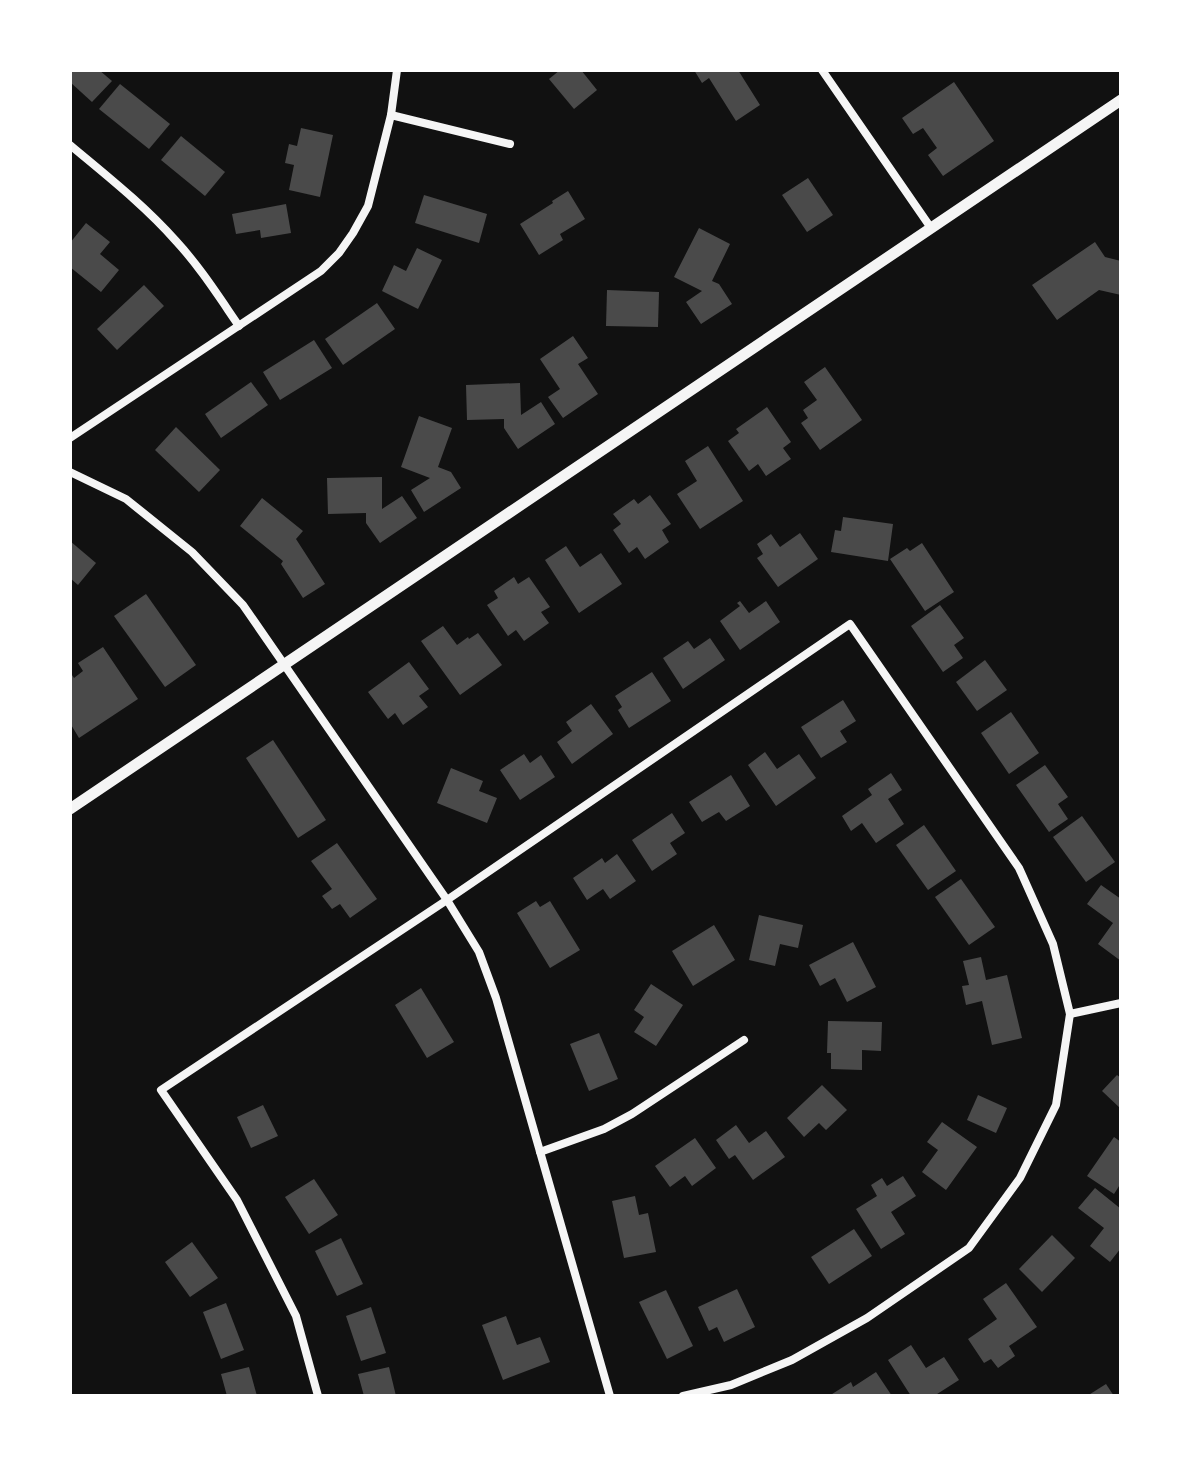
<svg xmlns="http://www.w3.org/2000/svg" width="1191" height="1466" viewBox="0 0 1191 1466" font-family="'Fira Sans',sans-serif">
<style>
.building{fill:#4a4a4a}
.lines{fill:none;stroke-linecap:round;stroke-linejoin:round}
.minor{stroke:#f5f5f5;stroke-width:8}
.tertiary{stroke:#f5f5f5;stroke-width:11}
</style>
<rect width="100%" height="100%" fill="#111"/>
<!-- building -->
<g class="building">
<polygon points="70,70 99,70 112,81 92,102 70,82"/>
<polygon points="560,70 581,70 597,90 574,109 549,79"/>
<polygon points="694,70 738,70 760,105 736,121 709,78 702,83"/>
<polygon points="954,82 994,141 943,176 928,155 937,148 923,128 913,134 902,118"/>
<polygon points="120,84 170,124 149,149 99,109"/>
<polygon points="301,128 333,135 320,197 289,190 294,165 285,163 289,144 297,146"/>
<polygon points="181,136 225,172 205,196 161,160"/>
<polygon points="808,178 833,215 807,232 782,195"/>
<polygon points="568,191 585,219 560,234 563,240 539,255 520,224 553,203 552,201"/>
<polygon points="424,195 487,214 479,243 415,223"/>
<polygon points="286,204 291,233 261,238 260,230 236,234 232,214"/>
<polygon points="86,223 110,242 100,254 119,270 101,292 70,267 70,243"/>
<polygon points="699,228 730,244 712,281 719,284 732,304 701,324 686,302 702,291 674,277"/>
<polygon points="1095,242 1105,257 1121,261 1121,295 1099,290 1057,320 1032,285"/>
<polygon points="417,248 442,260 418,309 382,291 394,265 406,271"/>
<polygon points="144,285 164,306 117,350 97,329"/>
<polygon points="607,290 659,292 658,327 606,326"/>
<polygon points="377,303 395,329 343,365 325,339"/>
<polygon points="573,336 588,358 578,364 598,394 563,418 548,397 560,389 540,359"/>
<polygon points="314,340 332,368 280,400 263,372"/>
<polygon points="825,367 862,420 820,450 801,423 808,418 803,410 817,400 804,382"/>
<polygon points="251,382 268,405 221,438 205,414"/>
<polygon points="520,383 521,415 541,402 555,424 518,449 504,428 504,419 467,420 466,385"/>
<polygon points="767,407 791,442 783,448 791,459 766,476 758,464 749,471 728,441 739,433 736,429"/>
<polygon points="419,416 452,428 438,467 451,472 461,488 424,512 411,490 430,478 401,467"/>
<polygon points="176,427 220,470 199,492 155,450"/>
<polygon points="708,446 743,501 700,529 677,494 697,481 685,461"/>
<polygon points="382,477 382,509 402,496 417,518 380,543 366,523 366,513 328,514 327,478"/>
<polygon points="650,495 671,524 662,530 669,542 645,559 637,547 629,553 613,530 621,524 613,514 634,499 638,504"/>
<polygon points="262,498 303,531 296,539 325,584 303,598 281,564 283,561 240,526"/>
<polygon points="843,517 893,524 888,561 831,552 835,530 841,531"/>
<polygon points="800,533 818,559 778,587 757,558 763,554 757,544 771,534 780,547"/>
<polygon points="70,541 96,563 78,585 70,578"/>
<polygon points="922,543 954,592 925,611 890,559 907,548 910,551"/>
<polygon points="566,546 580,567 601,553 622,584 579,613 545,560"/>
<polygon points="514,577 518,584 529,577 550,607 541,612 549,623 524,641 516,630 508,636 487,605 498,598 494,591"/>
<polygon points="146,594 196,665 165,687 114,616"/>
<polygon points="740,601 749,613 766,601 780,622 740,650 720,621 740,606 737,603"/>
<polygon points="940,605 964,638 954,645 963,658 943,672 911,626"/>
<polygon points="443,626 457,645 468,637 469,639 478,633 502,665 460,695 421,641"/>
<polygon points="710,638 725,660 683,689 663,658 688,641 694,649"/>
<polygon points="103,647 138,699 79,738 70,723 70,672 74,678 83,671 78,663"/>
<polygon points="985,660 1007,690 977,711 956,682"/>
<polygon points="409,662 429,689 419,696 428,707 403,725 395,713 388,719 368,692"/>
<polygon points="652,672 671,701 629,728 618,710 622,707 615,696"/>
<polygon points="843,700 856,721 840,731 847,742 821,758 801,727"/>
<polygon points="591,704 613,734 572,764 557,742 572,731 566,722"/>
<polygon points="1011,712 1039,753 1009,774 981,733"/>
<polygon points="273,740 326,820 298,838 246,758"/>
<polygon points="765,752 777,769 799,754 816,778 776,806 748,765"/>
<polygon points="524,754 530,763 541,755 555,777 520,800 500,770"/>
<polygon points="1045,765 1068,797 1058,804 1068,819 1049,832 1016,785"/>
<polygon points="451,768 483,781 479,791 497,798 487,823 437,803"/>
<polygon points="891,773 902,790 888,799 904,824 876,843 862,823 851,831 842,816 872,795 868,789"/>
<polygon points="731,775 750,806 726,821 719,812 702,822 689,802"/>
<polygon points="672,813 685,833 670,843 677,854 652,871 632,840"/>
<polygon points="1082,816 1115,862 1086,882 1053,837"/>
<polygon points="924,825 956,871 928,890 896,845"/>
<polygon points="337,843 377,899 350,918 340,904 332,909 322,896 332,889 311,861"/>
<polygon points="617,854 636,881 610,899 603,889 587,900 573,878 602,858 605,863"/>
<polygon points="961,879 995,927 969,945 935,897"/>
<polygon points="1101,885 1121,899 1121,961 1098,944 1113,923 1087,904"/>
<polygon points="536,901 540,907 550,901 580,950 550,968 517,913"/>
<polygon points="759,915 803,925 798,948 780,944 775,966 749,960"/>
<polygon points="714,925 735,960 693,986 672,951"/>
<polygon points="853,942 876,987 847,1002 835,978 820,986 809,965"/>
<polygon points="981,957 986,980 1007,975 1022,1038 992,1045 982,1001 966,1005 962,986 969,985 963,961"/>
<polygon points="651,984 683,1005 656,1046 634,1032 644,1017 634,1010"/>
<polygon points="421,988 454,1042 427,1058 395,1005"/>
<polygon points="828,1021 882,1022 881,1051 862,1050 862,1070 831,1069 831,1053 827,1053"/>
<polygon points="599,1033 618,1079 589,1091 570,1044"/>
<polygon points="1117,1075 1121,1078 1121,1109 1102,1091"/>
<polygon points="822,1085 847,1110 826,1130 819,1123 804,1137 787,1118"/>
<polygon points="978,1095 1007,1108 996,1133 967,1120"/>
<polygon points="263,1105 278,1136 251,1148 237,1117"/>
<polygon points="942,1122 977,1147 946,1190 922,1172 938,1150 927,1142"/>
<polygon points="736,1125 749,1143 766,1131 785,1157 753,1180 735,1155 729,1159 716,1140"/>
<polygon points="1114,1137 1121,1142 1121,1183 1114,1194 1087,1176"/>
<polygon points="695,1138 716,1168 692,1186 685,1176 670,1187 655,1166"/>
<polygon points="903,1176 916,1196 891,1212 905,1234 881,1249 856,1209 877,1196 871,1185 882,1178 887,1186"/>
<polygon points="314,1179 338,1215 309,1234 285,1197"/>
<polygon points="1095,1188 1121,1209 1121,1248 1110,1262 1090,1246 1104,1228 1078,1208"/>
<polygon points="635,1196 639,1215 648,1213 656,1252 624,1258 612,1201"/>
<polygon points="854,1229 872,1256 829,1284 811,1257"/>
<polygon points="1052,1235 1075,1258 1042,1292 1019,1269"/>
<polygon points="341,1238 363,1284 337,1296 315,1251"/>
<polygon points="192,1242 218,1278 190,1297 165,1262"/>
<polygon points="1006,1283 1037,1327 1009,1346 1015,1356 998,1368 991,1359 984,1363 968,1339 997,1319 983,1299"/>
<polygon points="737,1289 755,1327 724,1342 717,1327 709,1331 698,1307"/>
<polygon points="666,1290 693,1346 667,1359 639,1302"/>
<polygon points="226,1303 244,1350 221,1359 203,1312"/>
<polygon points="371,1307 386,1353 361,1361 346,1316"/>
<polygon points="506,1316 517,1345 540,1337 550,1362 503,1380 482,1325"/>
<polygon points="911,1345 926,1368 944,1357 959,1380 934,1396 911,1396 888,1360"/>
<polygon points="249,1367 257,1396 227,1396 221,1374"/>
<polygon points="389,1367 396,1396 364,1396 358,1374"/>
<polygon points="876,1372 892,1396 829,1396 851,1382 853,1387"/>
<polygon points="1106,1384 1114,1396 1087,1396"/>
</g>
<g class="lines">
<!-- minor -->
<g class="minor">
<polyline points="822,70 931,228"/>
<polyline points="391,115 510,144"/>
<path d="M70 145C107 176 144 205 176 241 200 267 219 297 239 326"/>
<polyline points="70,438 321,271 339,253 353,233 368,206 391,115 397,70"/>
<polyline points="70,472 126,499 192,552 243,605 447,900 479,952 496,998 610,1396"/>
<polyline points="1070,1014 1121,1003"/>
<polyline points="540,1152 604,1129 632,1114 744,1040"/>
<polyline points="318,1396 296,1316 237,1200 161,1090 447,900 850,624 1019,868 1053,944 1070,1014 1056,1105 1020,1178 969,1248 867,1318 792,1360 731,1385 683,1396"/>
</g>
<!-- tertiary -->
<polyline class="tertiary" points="70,809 1121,100"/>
</g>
<!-- border -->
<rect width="1191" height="1466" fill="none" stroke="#ffffff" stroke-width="144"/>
</svg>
